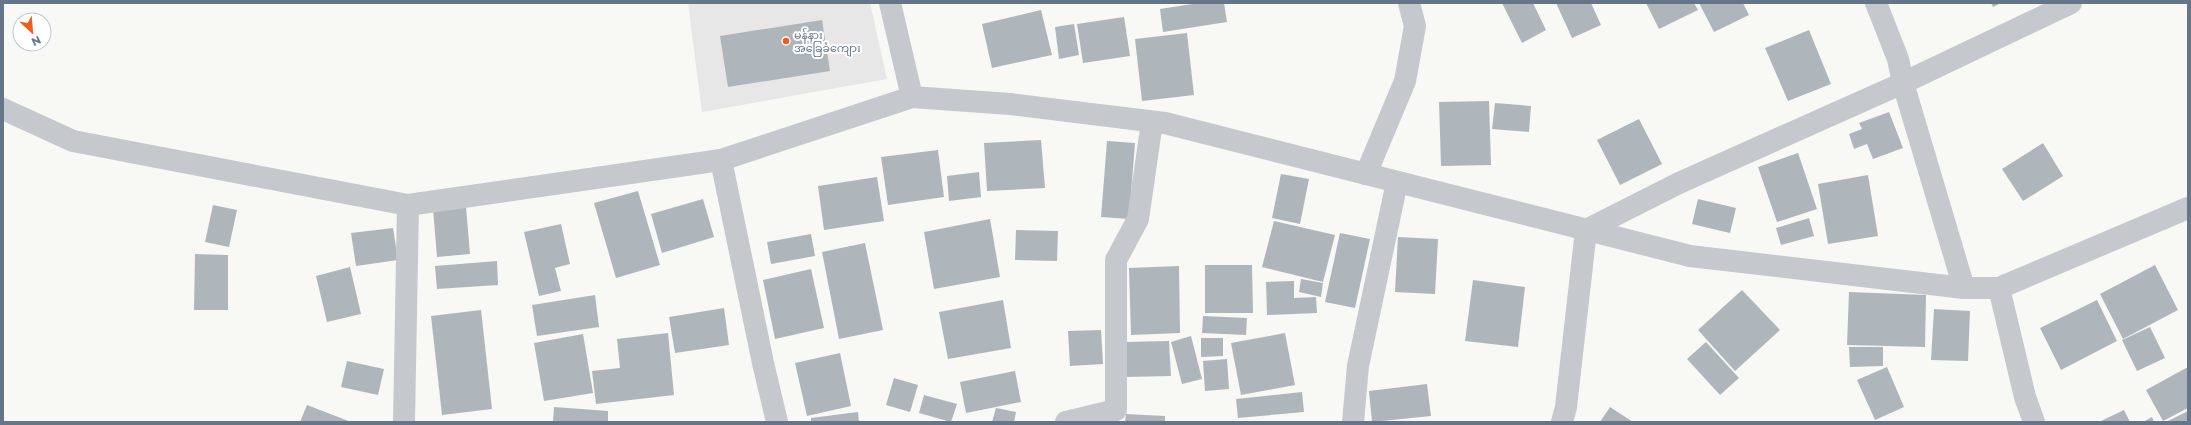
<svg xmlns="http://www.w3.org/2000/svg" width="2191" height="425" viewBox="0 0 2191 425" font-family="Montserrat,'Noto Sans Myanmar',sans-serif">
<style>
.built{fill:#e6e7e6}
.building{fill:#aeb6bc}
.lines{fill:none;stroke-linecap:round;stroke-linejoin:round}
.minor{stroke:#c5c9cd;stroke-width:22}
.tertiary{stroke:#c5c9cd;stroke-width:22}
.poi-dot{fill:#f05e1d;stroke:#fff;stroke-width:1.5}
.labels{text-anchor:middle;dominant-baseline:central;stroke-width:4;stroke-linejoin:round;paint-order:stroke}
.poi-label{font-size:11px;fill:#657688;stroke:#fff;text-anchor:start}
</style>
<rect width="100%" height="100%" fill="#f8f8f5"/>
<!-- built -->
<polygon class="built" points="688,3 870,3 887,79 702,112"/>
<!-- building -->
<g class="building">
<polygon points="1199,3 1224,3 1227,22 1163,32 1160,9"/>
<polygon points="1502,3 1533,3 1546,30 1522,43"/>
<polygon points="1556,3 1591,3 1601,25 1572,38"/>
<polygon points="1646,3 1694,3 1698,10 1659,29"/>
<polygon points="1699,3 1743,3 1749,15 1714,32"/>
<polygon points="1991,3 2001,3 1993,7"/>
<polygon points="1041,10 1052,55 992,68 982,24"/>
<polygon points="1124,17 1130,56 1083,63 1077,24"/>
<polygon points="822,20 830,71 728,87 720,36"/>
<polygon points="1074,24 1079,55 1059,59 1055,27"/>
<polygon points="1809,30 1831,84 1788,101 1765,48"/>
<polygon points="1187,33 1194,95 1142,101 1135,39"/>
<polygon points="1489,101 1491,165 1441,166 1439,102"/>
<polygon points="1495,103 1531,106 1529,132 1492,129"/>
<polygon points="1889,112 1903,148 1873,159 1867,144 1854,149 1849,134 1862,129 1859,123"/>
<polygon points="1639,119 1662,164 1620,185 1597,140"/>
<polygon points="1041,140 1045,188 987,191 984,143"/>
<polygon points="1107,141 1135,143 1129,219 1101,217"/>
<polygon points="2043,143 2063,176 2023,201 2002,169"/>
<polygon points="938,150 944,197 888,205 881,157"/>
<polygon points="1798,153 1817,209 1777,222 1758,167"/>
<polygon points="979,172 981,197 949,201 947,176"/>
<polygon points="1281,174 1309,179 1300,224 1272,218"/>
<polygon points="1868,175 1878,236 1828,244 1818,184"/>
<polygon points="877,177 884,221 824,230 818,186"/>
<polygon points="638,191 660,265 616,278 594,203"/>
<polygon points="703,199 714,237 662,253 651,214"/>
<polygon points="1698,199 1736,208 1730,233 1692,224"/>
<polygon points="213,205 237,210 229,247 205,242"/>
<polygon points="466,207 470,254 437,257 433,209"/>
<polygon points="1809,218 1814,236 1781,245 1776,228"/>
<polygon points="990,219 1000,277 934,289 924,232"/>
<polygon points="1274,221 1335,235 1323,282 1262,267"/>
<polygon points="561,224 570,264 555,268 561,291 539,296 524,232"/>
<polygon points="393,228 398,260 356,266 351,233"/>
<polygon points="1016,230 1058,231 1057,261 1015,260"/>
<polygon points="1340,233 1370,239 1355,308 1325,302"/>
<polygon points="811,234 815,256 771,264 767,242"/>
<polygon points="1398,237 1438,239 1435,294 1395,292"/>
<polygon points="865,243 883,330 839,339 822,252"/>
<polygon points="195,254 228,255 228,310 194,310"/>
<polygon points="497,261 498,285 437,289 435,266"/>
<polygon points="1205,265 1252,265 1253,313 1205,313"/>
<polygon points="2155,265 2178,310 2123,339 2100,294"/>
<polygon points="1179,266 1180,333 1131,335 1129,268"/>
<polygon points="350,267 361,314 327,322 316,276"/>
<polygon points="811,269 824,328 775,339 763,280"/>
<polygon points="1301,279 1323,283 1321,297 1299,292"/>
<polygon points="1473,280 1525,287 1518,347 1465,341"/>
<polygon points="1294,281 1294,298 1316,297 1317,313 1267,315 1266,282"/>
<polygon points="1742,290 1780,330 1735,371 1698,330"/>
<polygon points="1849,292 1926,295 1925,347 1847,345"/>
<polygon points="595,295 599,327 537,336 532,305"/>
<polygon points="1003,300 1011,348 948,359 939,312"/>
<polygon points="2097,300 2117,341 2061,370 2040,328"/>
<polygon points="724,308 729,345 675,353 669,317"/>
<polygon points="1934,309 1970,311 1968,361 1931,360"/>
<polygon points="481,310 492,409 442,415 431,316"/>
<polygon points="1203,316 1247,318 1246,335 1202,333"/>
<polygon points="2150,327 2165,358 2137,371 2122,340"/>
<polygon points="1101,330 1103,364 1070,366 1068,331"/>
<polygon points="668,333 674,395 596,404 592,371 620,368 617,339"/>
<polygon points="1285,333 1295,385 1241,395 1231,343"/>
<polygon points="583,334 593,393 544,401 534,343"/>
<polygon points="1191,336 1202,379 1182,384 1171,342"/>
<polygon points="1201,338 1223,338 1223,356 1201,357"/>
<polygon points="1169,341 1171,376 1126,377 1125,342"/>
<polygon points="1706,342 1739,378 1720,395 1687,359"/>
<polygon points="1849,347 1883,347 1883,366 1850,367"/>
<polygon points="840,353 851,406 807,416 795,363"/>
<polygon points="1227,359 1229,389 1205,391 1203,361"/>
<polygon points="347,361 384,369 378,395 341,387"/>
<polygon points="1887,367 1904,407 1875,420 1857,380"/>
<polygon points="2188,367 2188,408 2163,421 2146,390"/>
<polygon points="1015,371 1021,402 966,413 960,382"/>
<polygon points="894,378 918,385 910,412 886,405"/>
<polygon points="1427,384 1431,416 1372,422 1369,391"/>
<polygon points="1302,392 1304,412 1238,418 1236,399"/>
<polygon points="924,395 957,404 951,422 919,413"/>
<polygon points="307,405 351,422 300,422"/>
<polygon points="554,407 608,411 608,422 553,422"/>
<polygon points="1610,407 1633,422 1600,422"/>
<polygon points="996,408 1016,412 1014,422 992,422"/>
<polygon points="2124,410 2130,422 2099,422"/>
<polygon points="2188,411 2188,422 2169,422 2168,421"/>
<polygon points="858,412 859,422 811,422 811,418"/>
<polygon points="1126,414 1165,416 1165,422 1125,422"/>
<polygon points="2152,417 2154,422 2143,422"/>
</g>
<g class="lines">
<!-- minor -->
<g class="minor">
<polyline points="890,3 912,97"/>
<polyline points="1876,3 1898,59 1903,83 1964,288"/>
<polyline points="721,160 763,363 777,422"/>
<polyline points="1366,174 1405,81 1415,26 1409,3"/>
<polyline points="1999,288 2025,397 2034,422"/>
<polyline points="404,422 408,205"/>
<polyline points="1066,422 1116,410 1116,260 1138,219 1152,122"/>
<polyline points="1353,422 1358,366 1397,182"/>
<polyline points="1562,422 1566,407 1586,230 1679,183 1903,83 2071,3"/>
</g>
<!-- tertiary -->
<polyline class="tertiary" points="3,109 73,141 408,205 721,160 912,97 1010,104 1165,123 1690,256 1964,288 1999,288 2188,208"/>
</g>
<!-- markers -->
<circle class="poi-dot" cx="786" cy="41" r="4"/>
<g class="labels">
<!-- poi labels -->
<g class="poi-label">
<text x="794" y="35">မန်နား<tspan x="794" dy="13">အခြေခံကျေား</tspan></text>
</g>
</g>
<!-- border -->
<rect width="2191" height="425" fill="none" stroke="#657688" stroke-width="8"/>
<!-- north arrow -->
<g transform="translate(32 32) rotate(154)"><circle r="19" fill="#ffffff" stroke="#c1c8cf"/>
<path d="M0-3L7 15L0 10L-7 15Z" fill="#f05e1d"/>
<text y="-6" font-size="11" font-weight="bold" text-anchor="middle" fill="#657688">N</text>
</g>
</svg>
